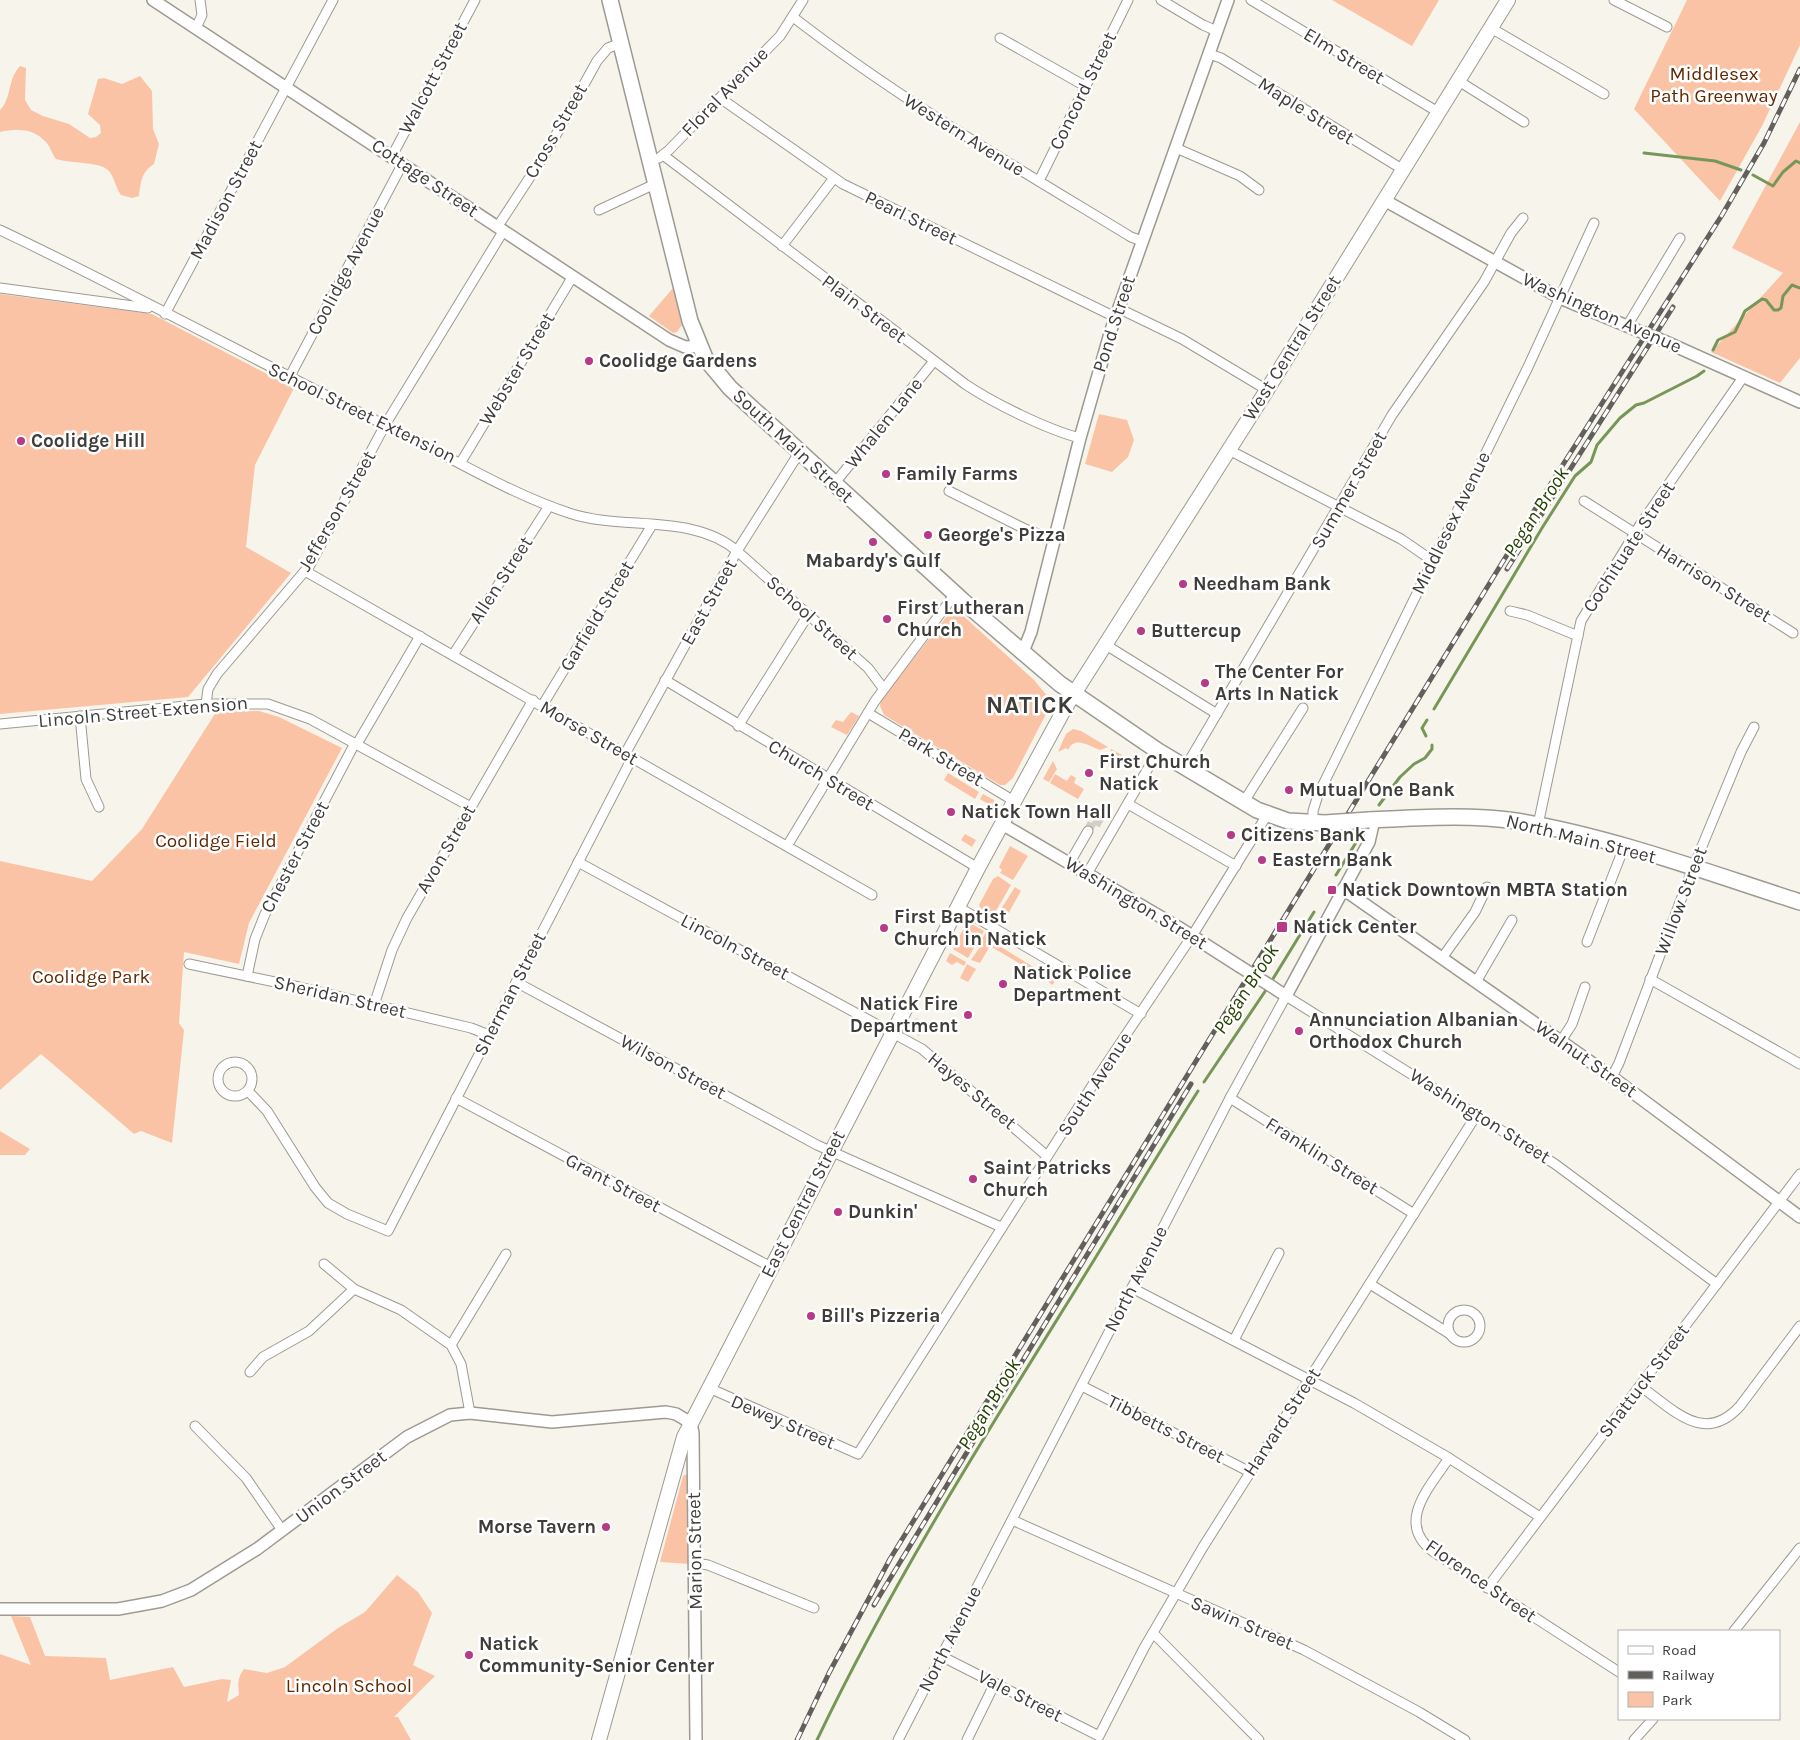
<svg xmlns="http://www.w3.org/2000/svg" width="1800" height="1740" viewBox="0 0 1800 1740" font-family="Karla,sans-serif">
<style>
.green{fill:#fbc3a5}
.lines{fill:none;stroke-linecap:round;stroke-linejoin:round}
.stream{stroke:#779759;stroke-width:3}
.minor-tunnel{stroke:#d2cfc8;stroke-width:9;stroke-dasharray:9 4.5;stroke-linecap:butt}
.minor-casing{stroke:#9c9a92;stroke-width:11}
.tertiary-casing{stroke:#9c9a92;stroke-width:14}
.secondary-casing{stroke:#9c9a92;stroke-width:16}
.primary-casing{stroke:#9c9a92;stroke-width:18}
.minor{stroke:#fff;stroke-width:9}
.tertiary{stroke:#fff;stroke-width:11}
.secondary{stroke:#fff;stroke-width:14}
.primary{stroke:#fff;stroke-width:15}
.rail-casing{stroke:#62605c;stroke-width:5}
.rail{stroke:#fff;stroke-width:3;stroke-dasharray:9;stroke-linecap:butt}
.tertiary-bridge-casing{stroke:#9c9a92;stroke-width:14;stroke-linecap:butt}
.primary-bridge-casing{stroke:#9c9a92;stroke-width:18;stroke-linecap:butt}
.tertiary-bridge{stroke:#fff;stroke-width:11}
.primary-bridge{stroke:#fff;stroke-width:15}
.poi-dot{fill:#b83985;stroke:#fff;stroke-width:2}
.labels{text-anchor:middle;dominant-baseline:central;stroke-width:5;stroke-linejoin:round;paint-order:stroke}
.street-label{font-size:19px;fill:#3e3d3a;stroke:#fff}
.park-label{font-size:19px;fill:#602800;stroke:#fff}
.poi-label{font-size:19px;font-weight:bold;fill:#3e3d3a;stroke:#fff;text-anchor:start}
.water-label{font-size:20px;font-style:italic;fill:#264301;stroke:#fff}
.district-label{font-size:24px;font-weight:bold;letter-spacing:1px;fill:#3e3d3a;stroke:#fff}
</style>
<rect width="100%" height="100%" fill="#f7f4eb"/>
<!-- green -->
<g class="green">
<polygon points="1332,0 1439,0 1412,46"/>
<polygon points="1687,0 1800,0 1800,45 1762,126 1720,201 1634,109"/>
<path d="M20 66 26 68 25 100 31 110 43 116 69 124 90 138 96 137 101 133 100 125 88 114 98 79 104 78 122 84 140 76 152 91 153 129 159 144 154 164C141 172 141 182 139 196L132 198 121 195C116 188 114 177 109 171 100 161 71 164 56 159 52 154 50 146 46 142 33 128 17 128 0 132V110C12 98 7 80 20 66Z"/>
<polygon points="1800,122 1800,358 1780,383 1711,352 1783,273 1732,248"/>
<polygon points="673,288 682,325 677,332 673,333 649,316"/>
<polygon points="0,294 152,314 294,388 255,465 246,547 291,573 188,697 0,714"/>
<polygon points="1099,414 1127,420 1134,440 1128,457 1112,472 1085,464"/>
<polygon points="955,612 959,612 1034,680 1048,697 1046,714 1013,778 1005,785 1000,785 884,715 880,706 881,700 947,616"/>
<polygon points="259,711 279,717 342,748 249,923 239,964 184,952 179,1023 184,1030 172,1143 141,1131 134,1134 41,1054 0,1090 0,861 92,881 142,829 216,712"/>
<polygon points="851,712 859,716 847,735 831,727 836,720 843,722"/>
<path d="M1073 729 1081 731 1108 747 1100 750C1090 747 1075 735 1068 750L1066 748 1058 752 1066 734Z"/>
<polygon points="1111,749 1124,756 1117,770 1108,765"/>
<polygon points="1053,761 1057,769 1049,782 1043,779"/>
<polygon points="948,773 979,792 975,799 944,780"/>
<polygon points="1055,774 1067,781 1071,775 1076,778 1074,783 1084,789 1078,799 1050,783"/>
<polygon points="983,794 994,800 995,804 988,816 983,812 988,804 980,799"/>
<polygon points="965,834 976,840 972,847 961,840"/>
<polygon points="1010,846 1028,856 1013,880 1000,873 1002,870 999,867"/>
<polygon points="998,876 1011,885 993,916 981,909 979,905 993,879"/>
<polygon points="1015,887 1021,891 1008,914 1001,909"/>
<polygon points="972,924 984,931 968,958 953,949 965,926"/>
<polygon points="986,932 993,942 1045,974 1047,971 1055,974 1054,983 1052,985 1043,977 990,946 980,963 971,960 980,947 978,946"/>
<polygon points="950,953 966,962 964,966 957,962 952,965 946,961"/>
<polygon points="967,964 976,969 968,982 960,978"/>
<polygon points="916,1018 926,1023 919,1036 911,1029"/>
<polygon points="0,1131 30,1149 25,1155 0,1155"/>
<polygon points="687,1474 689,1564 660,1562 683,1476"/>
<path d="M397 1575 418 1592 432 1613 413 1665 435 1676 394 1717H398L411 1740H0V1654L31 1665 11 1616 30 1617 45 1656 106 1658 110 1680 173 1667 184 1687 222 1679 231 1680 227 1702 239 1695C238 1685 237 1678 244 1669L267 1673 285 1667 338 1628 365 1612Z"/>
</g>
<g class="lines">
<!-- stream -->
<g class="stream">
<polyline points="1644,153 1715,161 1741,170"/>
<polyline points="1753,175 1773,186 1783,172 1796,161 1800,163"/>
<polyline points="1713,350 1718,340 1735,332 1745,311 1762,299 1766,300 1774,310 1778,310 1781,308 1783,296 1792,285 1800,288"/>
<polyline points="1434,709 1542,528 1575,476 1591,462 1597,445 1620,418 1636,405 1644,403 1697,376 1704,371"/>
<polyline points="1426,736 1422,728 1427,720"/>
<polyline points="1379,805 1400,777 1414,764 1425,758 1432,749 1432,745"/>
<polyline points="1336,875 1360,836"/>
<polyline points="1271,982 1314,912"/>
<polyline points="1204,1082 1268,987"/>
<path d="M817 1740C888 1591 976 1450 1063 1310 1109 1237 1152 1163 1198 1091"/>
</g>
<!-- minor-tunnel -->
<polyline class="minor-tunnel" points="1088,831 1094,819 1104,825"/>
<!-- minor casing -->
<g class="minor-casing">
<g id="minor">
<polyline points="1161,0 1203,25 1217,31"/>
<polyline points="1251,0 1438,112"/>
<polyline points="1614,0 1667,27"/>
<path d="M793 17C900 100 1016 167 1131 237L1142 241"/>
<polyline points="196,28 202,15 200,0"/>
<polyline points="1491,28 1604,94"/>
<polyline points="1000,38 1085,86"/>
<polyline points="1209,54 1221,58 1402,169"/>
<polyline points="1457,80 1524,122"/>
<polyline points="720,98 843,184 1115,317"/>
<polyline points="1176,148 1240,176 1259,190"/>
<path d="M663 155 965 384C993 403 1048 430 1080 438"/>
<polyline points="392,156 475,0"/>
<polyline points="659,158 669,150 780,36 803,0"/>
<polyline points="1039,181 1128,0"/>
<polyline points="599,210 657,183"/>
<polyline points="498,226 547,151 597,61 608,48 621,43"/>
<path d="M0 230C137 295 271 369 407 436 459 462 514 495 569 513 622 531 694 513 737 551L868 668 883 688"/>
<polyline points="782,246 834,178"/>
<polyline points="0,288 148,308"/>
<polyline points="1118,308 1182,339 1267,390"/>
<polyline points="165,314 333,0"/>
<polyline points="1627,326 1680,238"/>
<polyline points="289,378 403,163"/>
<polyline points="1229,450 1401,539 1433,561"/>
<polyline points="461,462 573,276"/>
<polyline points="834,484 934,361"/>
<polyline points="949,491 1025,529 1054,540"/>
<polyline points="1584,501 1793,633"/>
<polyline points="305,571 872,895"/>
<polyline points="1510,611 1527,615 1578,636"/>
<polyline points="1106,645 1217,714"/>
<polyline points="453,655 549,506"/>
<polyline points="665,680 978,868"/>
<polyline points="206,704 208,689 217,674 310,565 385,425 504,230"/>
<polyline points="542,706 652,525"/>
<polyline points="868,713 1014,801"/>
<polyline points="80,716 86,779 99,807"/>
<polyline points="0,724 206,704 268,704 310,719 471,807"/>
<polyline points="738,726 808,615"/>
<polyline points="357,744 420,636"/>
<polyline points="625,754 737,551 799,453"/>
<polyline points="1185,768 1392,415 1484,282 1511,233 1523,218"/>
<polyline points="1243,803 1303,708"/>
<polyline points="1128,804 1236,866"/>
<polyline points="1313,824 1313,811 1318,795 1528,367 1594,223"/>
<polyline points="1538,825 1581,621 1640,525 1744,376"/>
<polyline points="787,846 875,701 955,594"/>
<polyline points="578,862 922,1049 1047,1156"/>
<polyline points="1069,864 1088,831"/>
<polyline points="1087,874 1158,751"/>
<polyline points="958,907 1141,1014"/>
<polyline points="1587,942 1624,847"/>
<polyline points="1442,958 1475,912 1487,887"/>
<polyline points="189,964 299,987 471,1028 489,1035"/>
<polyline points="247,976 255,939 265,914 355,743"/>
<polyline points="1650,979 1800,1064"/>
<polyline points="516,982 817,1145 1001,1227"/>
<polyline points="1476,982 1512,920"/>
<polyline points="374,1005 392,950 407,918 533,700"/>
<polyline points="1561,1041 1572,1024 1585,987"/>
<circle cx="235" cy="1079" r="17"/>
<polyline points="1612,1077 1619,1063 1693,868 1741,752 1754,727"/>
<polyline points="248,1091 267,1111 315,1187 328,1203 347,1214 388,1231 632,758"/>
<polyline points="456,1098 771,1267"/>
<polyline points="1230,1098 1414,1214"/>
<polyline points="324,1264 354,1289 401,1310 451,1345 461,1364 470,1413"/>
<polyline points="1370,1284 1450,1334"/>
<polyline points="1132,1288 1354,1403 1449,1458 1540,1517"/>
<circle cx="1464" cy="1326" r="16"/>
<polyline points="1234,1340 1279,1253"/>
<polyline points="451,1345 506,1254"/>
<polyline points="250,1372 263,1357 309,1331 354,1289"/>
<polyline points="1082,1386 1250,1472"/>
<path d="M1640 1386C1673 1409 1704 1446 1740 1406L1800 1326"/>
<polyline points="709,1388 858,1454 1099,1075 1192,936 1267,815"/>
<polyline points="195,1426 246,1478 282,1530"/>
<path d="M1449 1458C1429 1488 1394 1524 1435 1553L1619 1672"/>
<polyline points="1012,1520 1304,1650 1419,1712 1465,1740"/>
<polyline points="695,1563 708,1565 814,1608"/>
<polyline points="1487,1588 1800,1174"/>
<polyline points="1734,1631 1800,1548"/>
<polyline points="1153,1633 1259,1740"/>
<polyline points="941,1656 1099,1736 1144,1648 1203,1547 1477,1114"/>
<polyline points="898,1740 1230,1098 1286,996 1555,1164 1717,1284"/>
<polyline points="967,1740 995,1683"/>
<polyline points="1634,1740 1653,1719"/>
</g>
</g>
<!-- tertiary casing -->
<g class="tertiary-casing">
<g id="tertiary">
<polyline points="153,0 669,340 685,347 699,346"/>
<polyline points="1384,200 1560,298 1634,329"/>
<polyline points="1666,342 1800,402"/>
<polyline points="1022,654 1031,632 1080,438 1111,330 1228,0"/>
<polyline points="1002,824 1178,927 1239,966"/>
<polyline points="1343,889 1612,1077 1800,1217"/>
<polyline points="1271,986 1286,996 1369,842 1374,820"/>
<polyline points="0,1609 118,1609 162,1601 191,1590 257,1549 407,1437 450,1415 470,1413 552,1422 666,1412 676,1414 691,1423 693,1433 696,1740"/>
</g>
</g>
<!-- secondary casing -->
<g class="secondary-casing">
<polyline id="secondary" points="599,1740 684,1437 978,868 1065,708 1267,390 1508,0"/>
</g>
<!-- primary casing -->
<g class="primary-casing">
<g id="primary">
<polyline points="610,0 690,321 705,358 730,388 963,601 1060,684 1158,751 1257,810 1288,821 1325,823"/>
<path d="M1369 820C1418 818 1467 814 1516 821 1610 836 1709 873 1800 902"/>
</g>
</g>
<!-- minor -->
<use href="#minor" class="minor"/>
<!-- tertiary -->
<use href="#tertiary" class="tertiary"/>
<!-- secondary -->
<use href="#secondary" class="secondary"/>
<!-- primary -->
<use href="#primary" class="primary"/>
<!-- rail casing -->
<g class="rail-casing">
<g id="rail">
<polyline points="1507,569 1673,307"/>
<polyline points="874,1605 1191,1084"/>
<polyline points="797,1740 829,1673 890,1559 1550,485 1722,215 1764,143 1800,69"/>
</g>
</g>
<!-- rail -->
<use href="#rail" class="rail"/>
<!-- tertiary-bridge casing -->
<g class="tertiary-bridge-casing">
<g id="tertiary-bridge">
<polyline points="1634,329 1666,342"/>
<polyline points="1239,966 1271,986"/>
</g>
</g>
<!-- primary-bridge casing -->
<g class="primary-bridge-casing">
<polyline id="primary-bridge" points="1325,823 1369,820"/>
</g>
<!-- tertiary-bridge -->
<use href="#tertiary-bridge" class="tertiary-bridge"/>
<!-- primary-bridge -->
<use href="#primary-bridge" class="primary-bridge"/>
</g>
<!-- markers -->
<g class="poi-dot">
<circle cx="589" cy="361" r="5"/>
<circle cx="21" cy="441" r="5"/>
<circle cx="886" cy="474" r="5"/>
<circle cx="928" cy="535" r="5"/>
<circle cx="873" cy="542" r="5"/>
<circle cx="1183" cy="584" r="5"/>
<circle cx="887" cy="619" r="5"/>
<circle cx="1141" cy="631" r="5"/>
<circle cx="1205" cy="683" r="5"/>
<circle cx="1089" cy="773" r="5"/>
<circle cx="1289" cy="790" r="5"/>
<circle cx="951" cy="812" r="5"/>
<circle cx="1231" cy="835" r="5"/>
<circle cx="1262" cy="860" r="5"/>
<rect x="1327" y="885" width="10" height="10" rx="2.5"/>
<rect x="1276" y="921" width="12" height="12" rx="2.5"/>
<circle cx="884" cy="928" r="5"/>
<circle cx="1003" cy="984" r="5"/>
<circle cx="968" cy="1015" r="5"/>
<circle cx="1299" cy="1031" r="5"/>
<circle cx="973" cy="1179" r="5"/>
<circle cx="838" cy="1212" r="5"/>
<circle cx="811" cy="1316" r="5"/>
<circle cx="606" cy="1527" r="5"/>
<circle cx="469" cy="1655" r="5"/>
</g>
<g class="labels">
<!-- street labels -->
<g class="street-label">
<text transform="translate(1344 56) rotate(31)">Elm Street</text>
<text transform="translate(433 78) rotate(-62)">Walcott Street</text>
<text transform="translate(1083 91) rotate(-64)">Concord Street</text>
<text transform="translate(725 92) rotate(-46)">Floral Avenue</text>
<text transform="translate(1306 111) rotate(32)">Maple Street</text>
<text transform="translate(556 131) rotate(-60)">Cross Street</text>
<text transform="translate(964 135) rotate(32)">Western Avenue</text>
<text transform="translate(425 178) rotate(34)">Cottage Street</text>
<text transform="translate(226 200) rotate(-62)">Madison Street</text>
<text transform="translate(911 218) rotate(26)">Pearl Street</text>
<text transform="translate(346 271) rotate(-62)">Coolidge Avenue</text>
<text transform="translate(864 309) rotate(37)">Plain Street</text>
<text transform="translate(1602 313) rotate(24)">Washington Avenue</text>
<text transform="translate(1114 324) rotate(-72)">Pond Street</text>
<text transform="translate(1292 348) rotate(-58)">West Central Street</text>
<text transform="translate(517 369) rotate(-59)">Webster Street</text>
<text transform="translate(362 413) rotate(26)">School Street Extension</text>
<text transform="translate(884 423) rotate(-51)">Whalen Lane</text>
<text transform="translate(793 446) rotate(43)">South Main Street</text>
<text transform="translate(1349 490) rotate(-60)">Summer Street</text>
<text transform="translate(337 511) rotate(-60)">Jefferson Street</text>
<text transform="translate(1451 523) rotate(-64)">Middlesex Avenue</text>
<text transform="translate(1629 547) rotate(-57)">Cochituate Street</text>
<text transform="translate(501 580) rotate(-57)">Allen Street</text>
<text transform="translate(1714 583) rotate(32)">Harrison Street</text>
<text transform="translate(709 602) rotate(-61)">East Street</text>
<text transform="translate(597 616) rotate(-59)">Garfield Street</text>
<text transform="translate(812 618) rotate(42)">School Street</text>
<text transform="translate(143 712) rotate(-5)">Lincoln Street Extension</text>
<text transform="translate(589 733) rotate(30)">Morse Street</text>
<text transform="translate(941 757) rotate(31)">Park Street</text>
<text transform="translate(821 775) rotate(31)">Church Street</text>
<text transform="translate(1581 839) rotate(14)">North Main Street</text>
<text transform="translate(446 849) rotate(-60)">Avon Street</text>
<text transform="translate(295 857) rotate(-62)">Chester Street</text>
<text transform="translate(1681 901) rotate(-69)">Willow Street</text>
<text transform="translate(1136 903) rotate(31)">Washington Street</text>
<text transform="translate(735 947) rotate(28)">Lincoln Street</text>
<text transform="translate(510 994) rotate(-63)">Sherman Street</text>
<text transform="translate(340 997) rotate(13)">Sheridan Street</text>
<text transform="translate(1586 1059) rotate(35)">Walnut Street</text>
<text transform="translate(673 1067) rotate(28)">Wilson Street</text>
<text transform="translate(1095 1084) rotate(-57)">South Avenue</text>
<text transform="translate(972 1091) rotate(40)">Hayes Street</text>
<text transform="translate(1480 1116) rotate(32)">Washington Street</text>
<text transform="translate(1322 1156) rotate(32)">Franklin Street</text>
<text transform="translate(613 1183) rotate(28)">Grant Street</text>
<text transform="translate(803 1204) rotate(-63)">East Central Street</text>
<text transform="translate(1136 1279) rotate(-63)">North Avenue</text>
<text transform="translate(1644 1381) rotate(-53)">Shattuck Street</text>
<text transform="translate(783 1422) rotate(23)">Dewey Street</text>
<text transform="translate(1282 1422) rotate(-57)">Harvard Street</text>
<text transform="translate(1166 1429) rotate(27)">Tibbetts Street</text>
<text transform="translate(341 1487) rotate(-37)">Union Street</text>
<text transform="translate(695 1551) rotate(-91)">Marion Street</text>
<text transform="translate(1481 1581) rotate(35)">Florence Street</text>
<text transform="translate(1242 1623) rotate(23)">Sawin Street</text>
<text transform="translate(950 1639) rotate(-63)">North Avenue</text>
<text transform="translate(1020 1696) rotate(27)">Vale Street</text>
</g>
<!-- park labels -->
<g class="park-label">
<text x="1714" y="74">Middlesex<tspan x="1714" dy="22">Path Greenway</tspan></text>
<text x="216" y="841">Coolidge Field</text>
<text x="91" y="977">Coolidge Park</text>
<text x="349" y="1686">Lincoln School</text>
</g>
<!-- poi labels -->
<g class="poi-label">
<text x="599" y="361">Coolidge Gardens</text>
<text x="31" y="441">Coolidge Hill</text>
<text x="896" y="474">Family Farms</text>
<text x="938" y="535">George's Pizza</text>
<text x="873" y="561" text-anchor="middle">Mabardy's Gulf</text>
<text x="1193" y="584">Needham Bank</text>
<text x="897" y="608">First Lutheran<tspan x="897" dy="22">Church</tspan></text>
<text x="1151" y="631">Buttercup</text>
<text x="1215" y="672">The Center For<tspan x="1215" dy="22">Arts In Natick</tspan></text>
<text x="1099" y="762">First Church<tspan x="1099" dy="22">Natick</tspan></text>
<text x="1299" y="790">Mutual One Bank</text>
<text x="961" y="812">Natick Town Hall</text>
<text x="1241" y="835">Citizens Bank</text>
<text x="1272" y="860">Eastern Bank</text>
<text x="1342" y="890">Natick Downtown MBTA Station</text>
<text x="894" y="917">First Baptist<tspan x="894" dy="22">Church in Natick</tspan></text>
<text x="1293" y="927">Natick Center</text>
<text x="1013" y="973">Natick Police<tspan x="1013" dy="22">Department</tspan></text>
<text x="958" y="1004" text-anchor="end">Natick Fire<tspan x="958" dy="22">Department</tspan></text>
<text x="1309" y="1020">Annunciation Albanian<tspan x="1309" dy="22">Orthodox Church</tspan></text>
<text x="983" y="1168">Saint Patricks<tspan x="983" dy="22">Church</tspan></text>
<text x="848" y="1212">Dunkin'</text>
<text x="821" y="1316">Bill's Pizzeria</text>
<text x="596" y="1527" text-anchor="end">Morse Tavern</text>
<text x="479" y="1644">Natick<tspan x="479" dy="22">Community-Senior Center</tspan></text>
</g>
<!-- water labels -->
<g class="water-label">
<text transform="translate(1536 512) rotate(-57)">Pegan Brook</text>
<text transform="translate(1246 989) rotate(-57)">Pegan Brook</text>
<text transform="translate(989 1404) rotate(-59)">Pegan Brook</text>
</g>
<!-- district labels -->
<g class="district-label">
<text x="1030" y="705">NATICK</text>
</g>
</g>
<!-- legend -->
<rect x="1618" y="1630" width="162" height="90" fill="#ffffff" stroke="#b2b1b0"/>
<rect x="1628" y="1646" width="25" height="8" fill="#ffffff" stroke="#b2b1b0"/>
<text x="1662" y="1655" font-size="15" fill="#3e3d3a">Road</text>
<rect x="1628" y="1671" width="25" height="8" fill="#62605c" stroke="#b2b1b0"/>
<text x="1662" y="1680" font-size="15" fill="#3e3d3a">Railway</text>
<rect x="1628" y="1692" width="25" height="15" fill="#fbc3a5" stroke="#b2b1b0"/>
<text x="1662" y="1705" font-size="15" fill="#3e3d3a">Park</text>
</svg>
